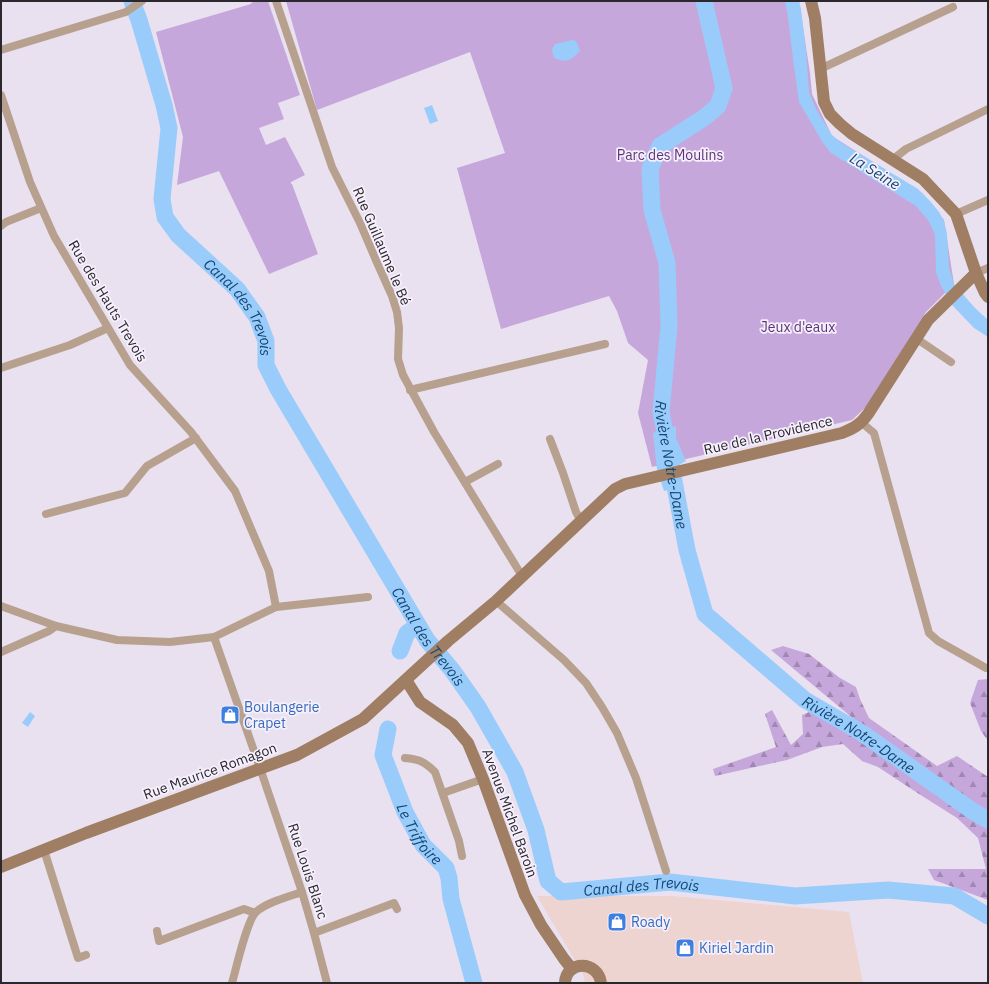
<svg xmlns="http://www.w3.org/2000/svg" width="989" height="984" viewBox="0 0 989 984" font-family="'IBM Plex Sans',sans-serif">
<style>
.commercial{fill:#eed4d1}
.forest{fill:url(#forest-firs)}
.green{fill:#c6a7dc}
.water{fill:#9accfb}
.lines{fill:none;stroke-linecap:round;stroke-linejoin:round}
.river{stroke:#9accfb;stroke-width:17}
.street{stroke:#b8a08e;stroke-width:8}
.secondary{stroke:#a07e63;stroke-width:12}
.labels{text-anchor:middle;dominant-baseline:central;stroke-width:3.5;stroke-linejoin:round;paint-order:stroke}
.park-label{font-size:14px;fill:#5d3476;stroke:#f6effc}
.street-label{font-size:14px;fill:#2b282d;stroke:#f6effc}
.shop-label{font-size:14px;fill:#366cbe;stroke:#f6effc;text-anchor:start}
.water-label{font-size:15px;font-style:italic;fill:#104773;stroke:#f6effc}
</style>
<defs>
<pattern id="forest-firs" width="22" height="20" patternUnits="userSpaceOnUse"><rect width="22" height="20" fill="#c6a7dc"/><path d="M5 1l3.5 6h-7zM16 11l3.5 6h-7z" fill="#a188b3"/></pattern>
</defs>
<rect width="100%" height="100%" fill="#e9e1ef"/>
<!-- commercial -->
<polygon class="commercial" points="537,896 673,896 849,912 863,983 585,983 583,974"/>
<!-- forest -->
<g class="forest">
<polygon points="783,646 809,654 840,678 856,687 860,699 869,718 937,766 957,756 988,777 988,815 939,783 873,735 771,650"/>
<polygon points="988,679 988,741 981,731 970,703 978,680"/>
<polygon points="772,710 791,745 803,734 802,715 814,710 861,738 929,787 988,825 988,900 934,880 928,869 986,869 978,838 957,818 919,794 878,767 862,761 843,744 822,747 787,760 715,776 713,769 776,747 765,714"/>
</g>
<!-- green -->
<g class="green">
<polygon points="257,1 268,1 300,95 278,103 284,119 259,128 266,145 285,137 305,175 291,182 291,184 292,184 318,254 269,274 219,171 177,185 183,137 156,32 251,4 251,3"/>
<polygon points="286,1 799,1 810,73 812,94 832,136 922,193 944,220 954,284 926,312 866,407 852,420 652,467 638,413 648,360 628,343 617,311 609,296 501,329 457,168 505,153 470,52 317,110"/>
</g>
<!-- water -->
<g class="water">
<polygon points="785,1 799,1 801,9 806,50 809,92 816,109 831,134 840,142 918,189 930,201 939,212 944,221 947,234 949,268 954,284 975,308 988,320 988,337 974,328 953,306 941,286 936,272 935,234 928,220 916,206 831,153 823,143 799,102 794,66 788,17"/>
<path d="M572 40 576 41 580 51C569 61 569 63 554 58L552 50 555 44Z"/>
<polygon points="432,105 438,121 430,124 424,108"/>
<polygon points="676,426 676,438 686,461 679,465 682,487 664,491 657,469 653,433"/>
<polygon points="30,712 35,716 28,727 22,723"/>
</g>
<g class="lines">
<!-- river -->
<g class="river">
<path id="s1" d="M132 1 139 20 164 105 169 128 162 199 165 217 178 235 237 289 257 317 266 341V365L278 389 427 640 452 670 478 707 515 772 536 830 548 881 561 892 670 882 795 896 888 890 954 896 988 916"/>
<path id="s2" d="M704 1 724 88 718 106 705 117 660 146 650 169 652 210 667 263 669 326 661 412 687 550 705 614 805 700 862 733 974 812 988 820"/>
<polyline points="400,651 407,633 418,625"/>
<path id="s3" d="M388 729 383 755 405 812 423 845 446 868 449 878 451 899 474 983"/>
</g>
<!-- street -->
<g class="street">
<polyline points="276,1 332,167 360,223 378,265 392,296 397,312 399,328 398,359 403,375 434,432 522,576"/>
<polyline points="1,50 126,12 142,1"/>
<polyline points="820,69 953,7"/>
<polyline points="1,95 30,182 54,236 130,365 191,432 235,491 269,571 276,607"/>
<polyline points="892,160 906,149 988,109"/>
<polyline points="956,214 988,200"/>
<polyline points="1,226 6,222 41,208"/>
<polyline points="976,273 988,268"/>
<polyline points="917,339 951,362"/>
<polyline points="1,368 70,345 108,328"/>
<polyline points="410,390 605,344"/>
<polyline points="862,423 874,433 929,633 938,641 986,668 988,668"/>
<polyline points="550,439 563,473 576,512 581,521"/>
<polyline points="465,482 498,464"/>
<polyline points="46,514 125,493 147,466 196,438"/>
<polyline points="496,601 564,660 586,683 602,707 617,733 636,778 666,871"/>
<polyline points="1,606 56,626 117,640 170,642 214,637 276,607 368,597"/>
<polyline points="214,637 260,768 302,892 314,933 327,983"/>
<polyline points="1,652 49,631 56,626"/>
<path d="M405 758C419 759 425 762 435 772L459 841 462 856"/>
<polyline points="443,793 483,779"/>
<polyline points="44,850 78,958 86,955"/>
<polyline points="157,931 159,941 244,909 255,913"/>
<polyline points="314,933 394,903 397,909"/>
<path d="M232 983C236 969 247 920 256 912 267 902 288 897 302 892"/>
</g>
<!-- secondary -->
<g class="secondary">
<polyline points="811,1 815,18 824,102 830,114 840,124 852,134 923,179 956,214 976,273 985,293 988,297"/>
<polyline points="406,680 420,702 453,725 468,743 483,779 525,895 541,925 564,959 572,969"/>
<path d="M1 867 86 833 297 755 363 719 448 641 496 601 615 489 625 484 842 433C854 428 860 425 868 414L928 320 976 273"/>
<path d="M565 983C566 960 598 960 601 983"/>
</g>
</g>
<!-- icons -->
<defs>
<g id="shop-square" transform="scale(1)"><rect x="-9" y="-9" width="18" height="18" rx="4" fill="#3f7fe0" stroke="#f6effc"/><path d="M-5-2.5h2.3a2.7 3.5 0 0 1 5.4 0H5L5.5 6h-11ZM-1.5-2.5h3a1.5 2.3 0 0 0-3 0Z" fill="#fff"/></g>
</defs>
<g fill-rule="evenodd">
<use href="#shop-square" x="230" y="715"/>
<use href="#shop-square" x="617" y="922"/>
<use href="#shop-square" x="685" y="948"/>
</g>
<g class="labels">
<!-- park labels -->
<g class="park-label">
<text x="670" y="155">Parc des Moulins</text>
<text x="798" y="327">Jeux d'eaux</text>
</g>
<!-- street labels -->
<g class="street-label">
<text transform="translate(382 246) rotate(67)">Rue Guillaume le Bé</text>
<text transform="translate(108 301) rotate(59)">Rue des Hauts Trevois</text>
<text transform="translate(768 435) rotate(-13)">Rue de la Providence</text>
<text transform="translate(210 771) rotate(-20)">Rue Maurice Romagon</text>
<text transform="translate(510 813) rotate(70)">Avenue Michel Baroin</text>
<text transform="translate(308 871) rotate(72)">Rue Louis Blanc</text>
</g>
<!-- shop labels -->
<g class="shop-label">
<text x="244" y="707">Boulangerie<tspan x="244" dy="16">Crapet</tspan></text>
<text x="631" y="922">Roady</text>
<text x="699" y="948">Kiriel Jardin</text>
</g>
<!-- water labels -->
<g class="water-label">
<text transform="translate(875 171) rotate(32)">La Seine</text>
<text stroke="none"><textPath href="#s1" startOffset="341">Canal des Trevois</textPath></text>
<text stroke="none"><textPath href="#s2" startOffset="503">Rivière Notre-Dame</textPath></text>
<text stroke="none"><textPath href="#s1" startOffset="725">Canal des Trevois</textPath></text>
<text stroke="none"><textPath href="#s2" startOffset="852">Rivière Notre-Dame</textPath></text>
<text stroke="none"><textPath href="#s3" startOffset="114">Le Triffoire</textPath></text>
<text stroke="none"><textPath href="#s1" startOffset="1098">Canal des Trevois</textPath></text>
</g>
</g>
<!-- border -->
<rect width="989" height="984" fill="none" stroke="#2b282d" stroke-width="4"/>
</svg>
